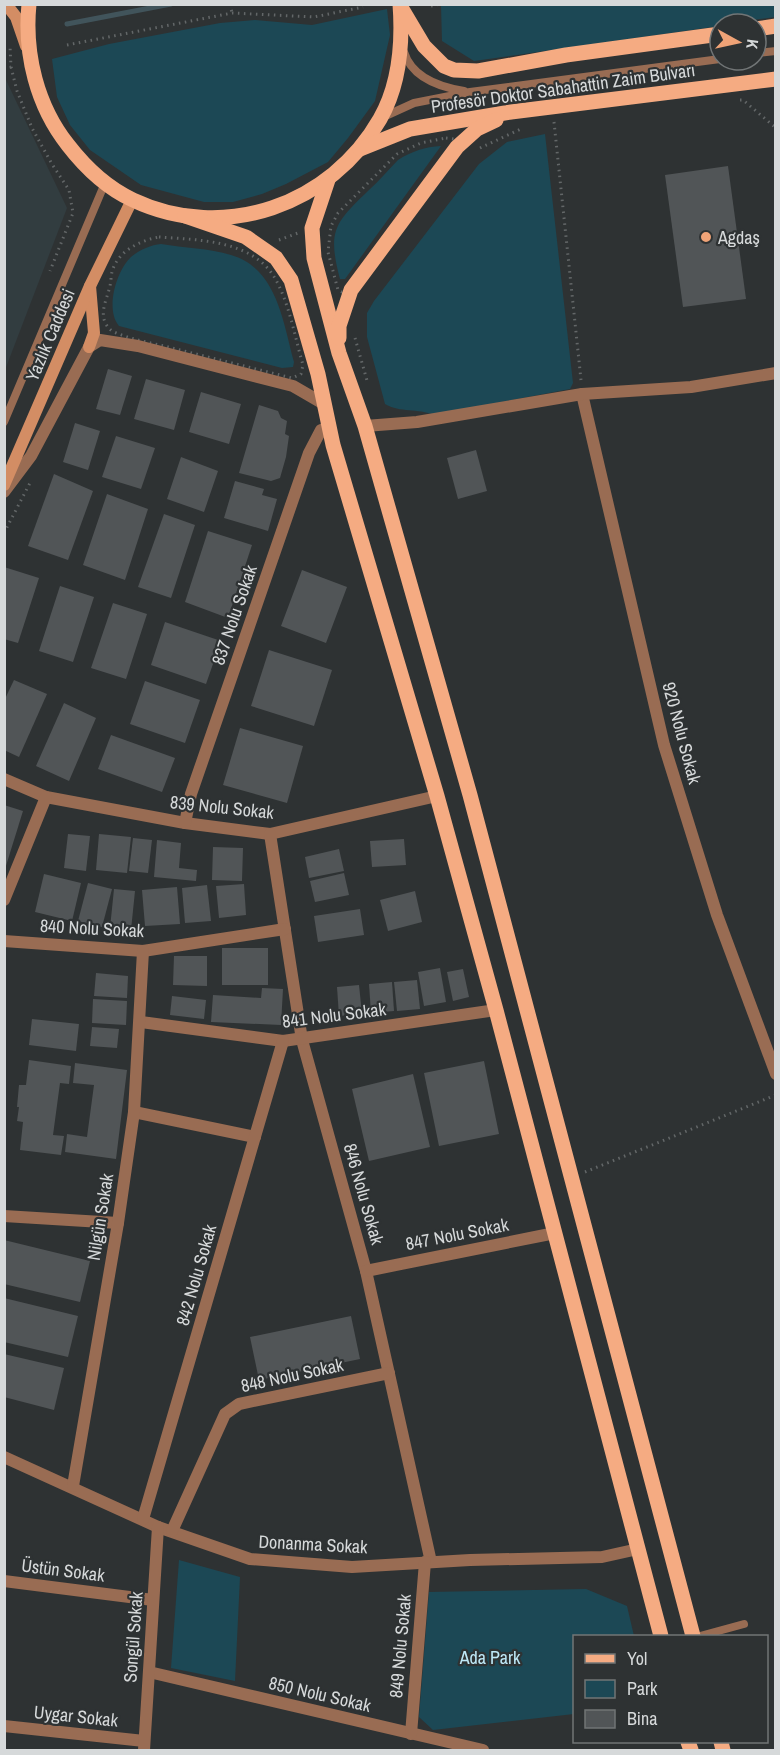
<svg xmlns="http://www.w3.org/2000/svg" width="780" height="1755" viewBox="0 0 780 1755" font-family="'Archivo Narrow',sans-serif">
<style>
.built{fill:#323d40}
.green{fill:#1c4855}
.lines{fill:none;stroke-linecap:round;stroke-linejoin:round}
.stream{stroke:#41545b;stroke-width:5}
.building{fill:#515557}
.path{stroke:#636768;stroke-width:3;stroke-dasharray:1.5 4.5;stroke-linecap:butt}
.lane{stroke:#996c53;stroke-width:8}
.street{stroke:#996c53;stroke-width:12}
.secondary{stroke:#d38d64;stroke-width:12}
.primary{stroke:#f5ab82;stroke-width:15}
.poi-dot{fill:#efa377;stroke:#2e3233;stroke-width:2}
.labels{text-anchor:middle;dominant-baseline:central;stroke-width:4.5;stroke-linejoin:round;paint-order:stroke}
.street-label{font-size:18px;fill:#d6d9da;stroke:#2e3233}
.poi-label{font-size:18px;fill:#d6d9da;stroke:#2e3233;text-anchor:start}
.park-label{font-size:18px;fill:#bee8f7;stroke:#2e3233}
</style>
<rect width="100%" height="100%" fill="#2e3233"/>
<!-- built -->
<polygon class="built" points="5,78 67,208 5,370 4,78"/>
<!-- green -->
<g class="green">
<polygon points="775,4 776,17 720,24 720,26 474,61 442,41 441,5"/>
<polygon points="387,9 390,35 375,101 348,138 328,162 286,184 262,194 233,202 204,202 141,185 90,150 70,125 57,97 52,59 109,44 220,23 255,20 312,25"/>
<path d="M545 134 573 383 570 389 434 415C418 408 400 413 385 404L367 337V313L374 301 479 164 507 142Z"/>
<path d="M441 146 345 279H340C327 230 335 223 369 190 379 181 388 170 398 160 412 151 425 147 441 146Z"/>
<path d="M161 244C184 248 209 248 231 255 277 268 283 322 294 362L293 367 282 368 119 326C105 310 116 271 131 257 139 250 151 245 161 244Z"/>
<polygon points="179,1560 240,1577 235,1681 171,1668"/>
<polygon points="586,1589 627,1606 634,1636 574,1636 574,1714 433,1730 419,1717 429,1592"/>
</g>
<g class="lines">
<!-- stream -->
<polyline class="stream" points="67,24 171,4"/>
</g>
<!-- building -->
<g class="building">
<polygon points="728,166 746,299 683,307 665,175"/>
<polygon points="108,369 132,376 120,415 96,409"/>
<polygon points="146,379 185,390 174,430 134,419"/>
<polygon points="201,392 241,404 229,444 189,432"/>
<polygon points="259,405 278,411 281,418 287,421 285,434 289,436 286,457 280,478 271,481 239,473"/>
<polygon points="75,423 100,431 88,470 63,462"/>
<polygon points="116,436 155,448 141,489 102,477"/>
<polygon points="476,450 487,491 458,499 447,458"/>
<polygon points="181,457 218,471 204,512 167,499"/>
<polygon points="54,474 93,491 68,560 28,546"/>
<polygon points="235,481 264,489 262,495 277,499 268,531 224,518"/>
<polygon points="107,494 148,509 125,580 83,565"/>
<polygon points="164,514 195,525 171,598 138,587"/>
<polygon points="208,531 252,545 228,618 185,602"/>
<polygon points="4,567 39,578 18,643 4,639"/>
<polygon points="302,570 347,587 326,643 281,626"/>
<polygon points="60,586 94,597 73,662 39,651"/>
<polygon points="113,603 147,614 126,679 91,668"/>
<polygon points="165,622 221,641 206,684 151,665"/>
<polygon points="269,650 332,670 314,726 251,706"/>
<polygon points="14,680 47,694 19,757 4,750 4,701"/>
<polygon points="145,681 200,700 185,743 130,724"/>
<polygon points="64,703 96,718 69,781 36,766"/>
<polygon points="240,728 303,746 287,803 223,785"/>
<polygon points="111,735 175,758 162,792 98,769"/>
<polygon points="4,805 23,811 5,869 4,869"/>
<polygon points="68,834 90,836 86,871 64,868"/>
<polygon points="99,834 131,837 127,873 96,870"/>
<polygon points="133,838 152,840 148,873 129,871"/>
<polygon points="404,839 406,865 372,867 370,841"/>
<polygon points="157,840 181,843 179,868 197,870 196,881 154,877"/>
<polygon points="213,847 243,848 242,881 212,880"/>
<polygon points="339,849 344,871 309,878 305,857"/>
<polygon points="344,873 349,895 315,902 310,881"/>
<polygon points="44,874 81,883 72,921 35,912"/>
<polygon points="88,883 112,889 102,927 78,921"/>
<polygon points="244,884 246,915 219,918 216,886"/>
<polygon points="207,885 211,921 185,923 182,888"/>
<polygon points="177,887 180,924 145,926 142,890"/>
<polygon points="114,889 135,891 131,930 110,928"/>
<polygon points="415,891 422,922 388,931 380,900"/>
<polygon points="360,909 364,935 318,942 314,916"/>
<rect x="222" y="948" width="46" height="37"/>
<polygon points="174,956 207,956 207,986 173,985"/>
<polygon points="440,968 446,1002 424,1006 418,972"/>
<polygon points="463,969 469,997 453,1001 447,972"/>
<polygon points="96,973 128,976 127,998 94,996"/>
<polygon points="417,980 420,1009 397,1011 394,982"/>
<polygon points="392,982 394,1011 371,1013 369,984"/>
<polygon points="359,985 362,1014 339,1016 337,987"/>
<polygon points="262,988 283,989 281,1025 211,1022 213,995 261,998"/>
<polygon points="172,996 206,1000 204,1019 170,1015"/>
<polygon points="93,999 127,1001 126,1025 92,1023"/>
<polygon points="32,1019 79,1024 76,1051 29,1045"/>
<polygon points="92,1027 119,1029 117,1048 90,1046"/>
<polygon points="29,1060 71,1066 69,1084 60,1083 53,1135 64,1136 61,1155 20,1150 23,1122 17,1121 19,1107 17,1107 19,1085 26,1085"/>
<polygon points="484,1061 499,1134 439,1146 424,1073"/>
<polygon points="75,1063 127,1070 116,1159 65,1152 67,1134 87,1137 94,1085 73,1083"/>
<polygon points="413,1074 430,1147 369,1161 352,1089"/>
<polygon points="4,1240 90,1261 80,1302 4,1284"/>
<polygon points="4,1298 78,1316 68,1357 4,1342"/>
<polygon points="351,1316 360,1359 259,1380 250,1337"/>
<polygon points="4,1354 64,1368 54,1410 4,1397"/>
</g>
<g class="lines">
<!-- path -->
<g class="path">
<polyline points="230,4 232,13"/>
<polyline points="431,6 440,4"/>
<polyline points="67,45 232,13 314,17 363,7"/>
<polyline points="11,67 17,91 32,128 52,164 69,190 73,213 50,271"/>
<polyline points="4,69 11,67 10,46"/>
<polyline points="740,100 743,100 776,128"/>
<polyline points="554,122 581,380"/>
<polygon points="446,138 454,139 452,146 346,289 342,292 338,290 328,252 331,226 338,213 397,154 421,143"/>
<polyline points="480,148 523,128"/>
<path d="M159 237C200 240 254 240 276 280 290 306 295 338 303 365L301 374 292 378C252 368 212 358 172 348 153 343 132 340 114 332 110 330 107 327 105 322 99 309 111 292 111 278 113 254 137 241 159 237Z"/>
<polyline points="279,240 298,233"/>
<polyline points="355,338 368,384"/>
<polyline points="4,533 31,481"/>
<polyline points="585,1172 776,1095"/>
</g>
<!-- lane -->
<g class="lane">
<path d="M404 52C412 78 439 87 464 91"/>
<polyline points="756,53 776,51"/>
<polyline points="381,118 414,103 470,92 720,59"/>
<polyline points="4,422 105,183"/>
<polyline points="700,1636 744,1624"/>
</g>
<!-- street -->
<g class="street">
<polyline points="582,394 664,745 717,915 776,1074"/>
<polyline points="365,426 417,422 582,394 691,387 776,373"/>
<polyline points="4,492 31,456 89,347 100,340 138,346 293,386 324,404"/>
<polyline points="4,779 46,797 185,823 270,834 437,796"/>
<polyline points="185,823 191,794 309,453 321,430 329,427"/>
<polyline points="270,834 302,1040 366,1271 431,1562"/>
<polyline points="4,900 46,797"/>
<polyline points="4,941 143,951 285,929"/>
<polyline points="141,1022 283,1041 496,1010"/>
<polyline points="134,1112 255,1137"/>
<polyline points="4,1216 118,1223"/>
<polyline points="366,1271 555,1233"/>
<polyline points="4,1457 158,1527 250,1559 352,1567 470,1560 602,1557 638,1549"/>
<polyline points="73,1486 118,1223 134,1112 143,951"/>
<polyline points="143,1519 283,1041"/>
<polyline points="172,1531 225,1414 239,1404 389,1373"/>
<polyline points="4,1581 153,1600"/>
<polyline points="149,1672 483,1750"/>
<polyline points="4,1726 144,1741"/>
<polyline points="411,1734 425,1562"/>
<polyline points="144,1750 158,1527"/>
</g>
<!-- secondary -->
<g class="secondary">
<polyline points="6,4 16,17 26,46"/>
<polyline points="89,347 94,333 90,286"/>
<polyline points="4,485 90,286 132,200"/>
</g>
<!-- primary -->
<g class="primary">
<path d="M29 4C24 54 37 106 68 145 85 167 107 188 133 200 224 243 331 205 380 119 400 84 403 44 400 4"/>
<polyline points="402,9 424,46 444,66 454,70 478,71 566,55 720,34"/>
<polyline points="756,29 776,26"/>
<polyline points="360,149 410,129 511,112 776,79"/>
<polyline points="328,180 312,228 314,258 339,353 365,426 470,795 693,1636"/>
<polyline points="185,216 246,237 276,258 291,280 318,374 333,445 437,796 496,1010 661,1636"/>
<polyline points="339,338 339,326 351,290 457,147 477,129 496,120"/>
<polyline points="688,1742 691,1750"/>
<polyline points="721,1742 723,1750"/>
</g>
</g>
<!-- markers -->
<circle class="poi-dot" cx="706" cy="237" r="6"/>
<g class="labels">
<!-- street labels -->
<g class="street-label">
<text transform="translate(563 88) rotate(-8)">Profesör Doktor Sabahattin Zaim Bulvarı</text>
<text transform="translate(50 335) rotate(-67)">Yazlık Caddesi</text>
<text transform="translate(234 615) rotate(-71)">837 Nolu Sokak</text>
<text transform="translate(682 733) rotate(75)">920 Nolu Sokak</text>
<text transform="translate(222 807) rotate(6)">839 Nolu Sokak</text>
<text transform="translate(92 928) rotate(3)">840 Nolu Sokak</text>
<text transform="translate(334 1015) rotate(-7)">841 Nolu Sokak</text>
<text transform="translate(364 1194) rotate(74)">846 Nolu Sokak</text>
<text transform="translate(100 1217) rotate(-81)">Nilgün Sokak</text>
<text transform="translate(457 1234) rotate(-11)">847 Nolu Sokak</text>
<text transform="translate(196 1275) rotate(-74)">842 Nolu Sokak</text>
<text transform="translate(292 1375) rotate(-12)">848 Nolu Sokak</text>
<text transform="translate(313 1544) rotate(3)">Donanma Sokak</text>
<text transform="translate(63 1570) rotate(7)">Üstün Sokak</text>
<text transform="translate(133 1637) rotate(-86)">Songül Sokak</text>
<text transform="translate(400 1646) rotate(-85)">849 Nolu Sokak</text>
<text transform="translate(320 1694) rotate(13)">850 Nolu Sokak</text>
<text transform="translate(76 1716) rotate(6)">Uygar Sokak</text>
</g>
<!-- poi labels -->
<g class="poi-label">
<text x="718" y="237">Agdaş</text>
</g>
<!-- park labels -->
<g class="park-label">
<text x="490" y="1657">Ada Park</text>
</g>
</g>
<!-- border -->
<rect width="780" height="1755" fill="none" stroke="#d6d9da" stroke-width="12"/>
<!-- legend -->
<rect x="573" y="1635" width="195" height="108" fill="#2e3233" stroke="#717576" stroke-width="1.5"/>
<rect x="585" y="1654" width="30" height="9" fill="#f5ab82" stroke="#717576" stroke-width="1.5"/>
<text x="627" y="1665" font-size="18" fill="#d6d9da">Yol</text>
<rect x="585" y="1680" width="30" height="18" fill="#1c4855" stroke="#717576" stroke-width="1.5"/>
<text x="627" y="1695" font-size="18" fill="#d6d9da">Park</text>
<rect x="585" y="1710" width="30" height="18" fill="#515557" stroke="#717576" stroke-width="1.5"/>
<text x="627" y="1725" font-size="18" fill="#d6d9da">Bina</text>
<!-- north arrow -->
<g transform="translate(738 42) rotate(98)"><circle r="28" fill="#2e3233" stroke="#717576" stroke-width="1.5"/>
<path d="M0-4.5L10 22L0 15L-10 22Z" fill="#efa377"/>
<text y="-9" font-size="16" font-weight="bold" text-anchor="middle" fill="#d6d9da">K</text>
</g>
</svg>
